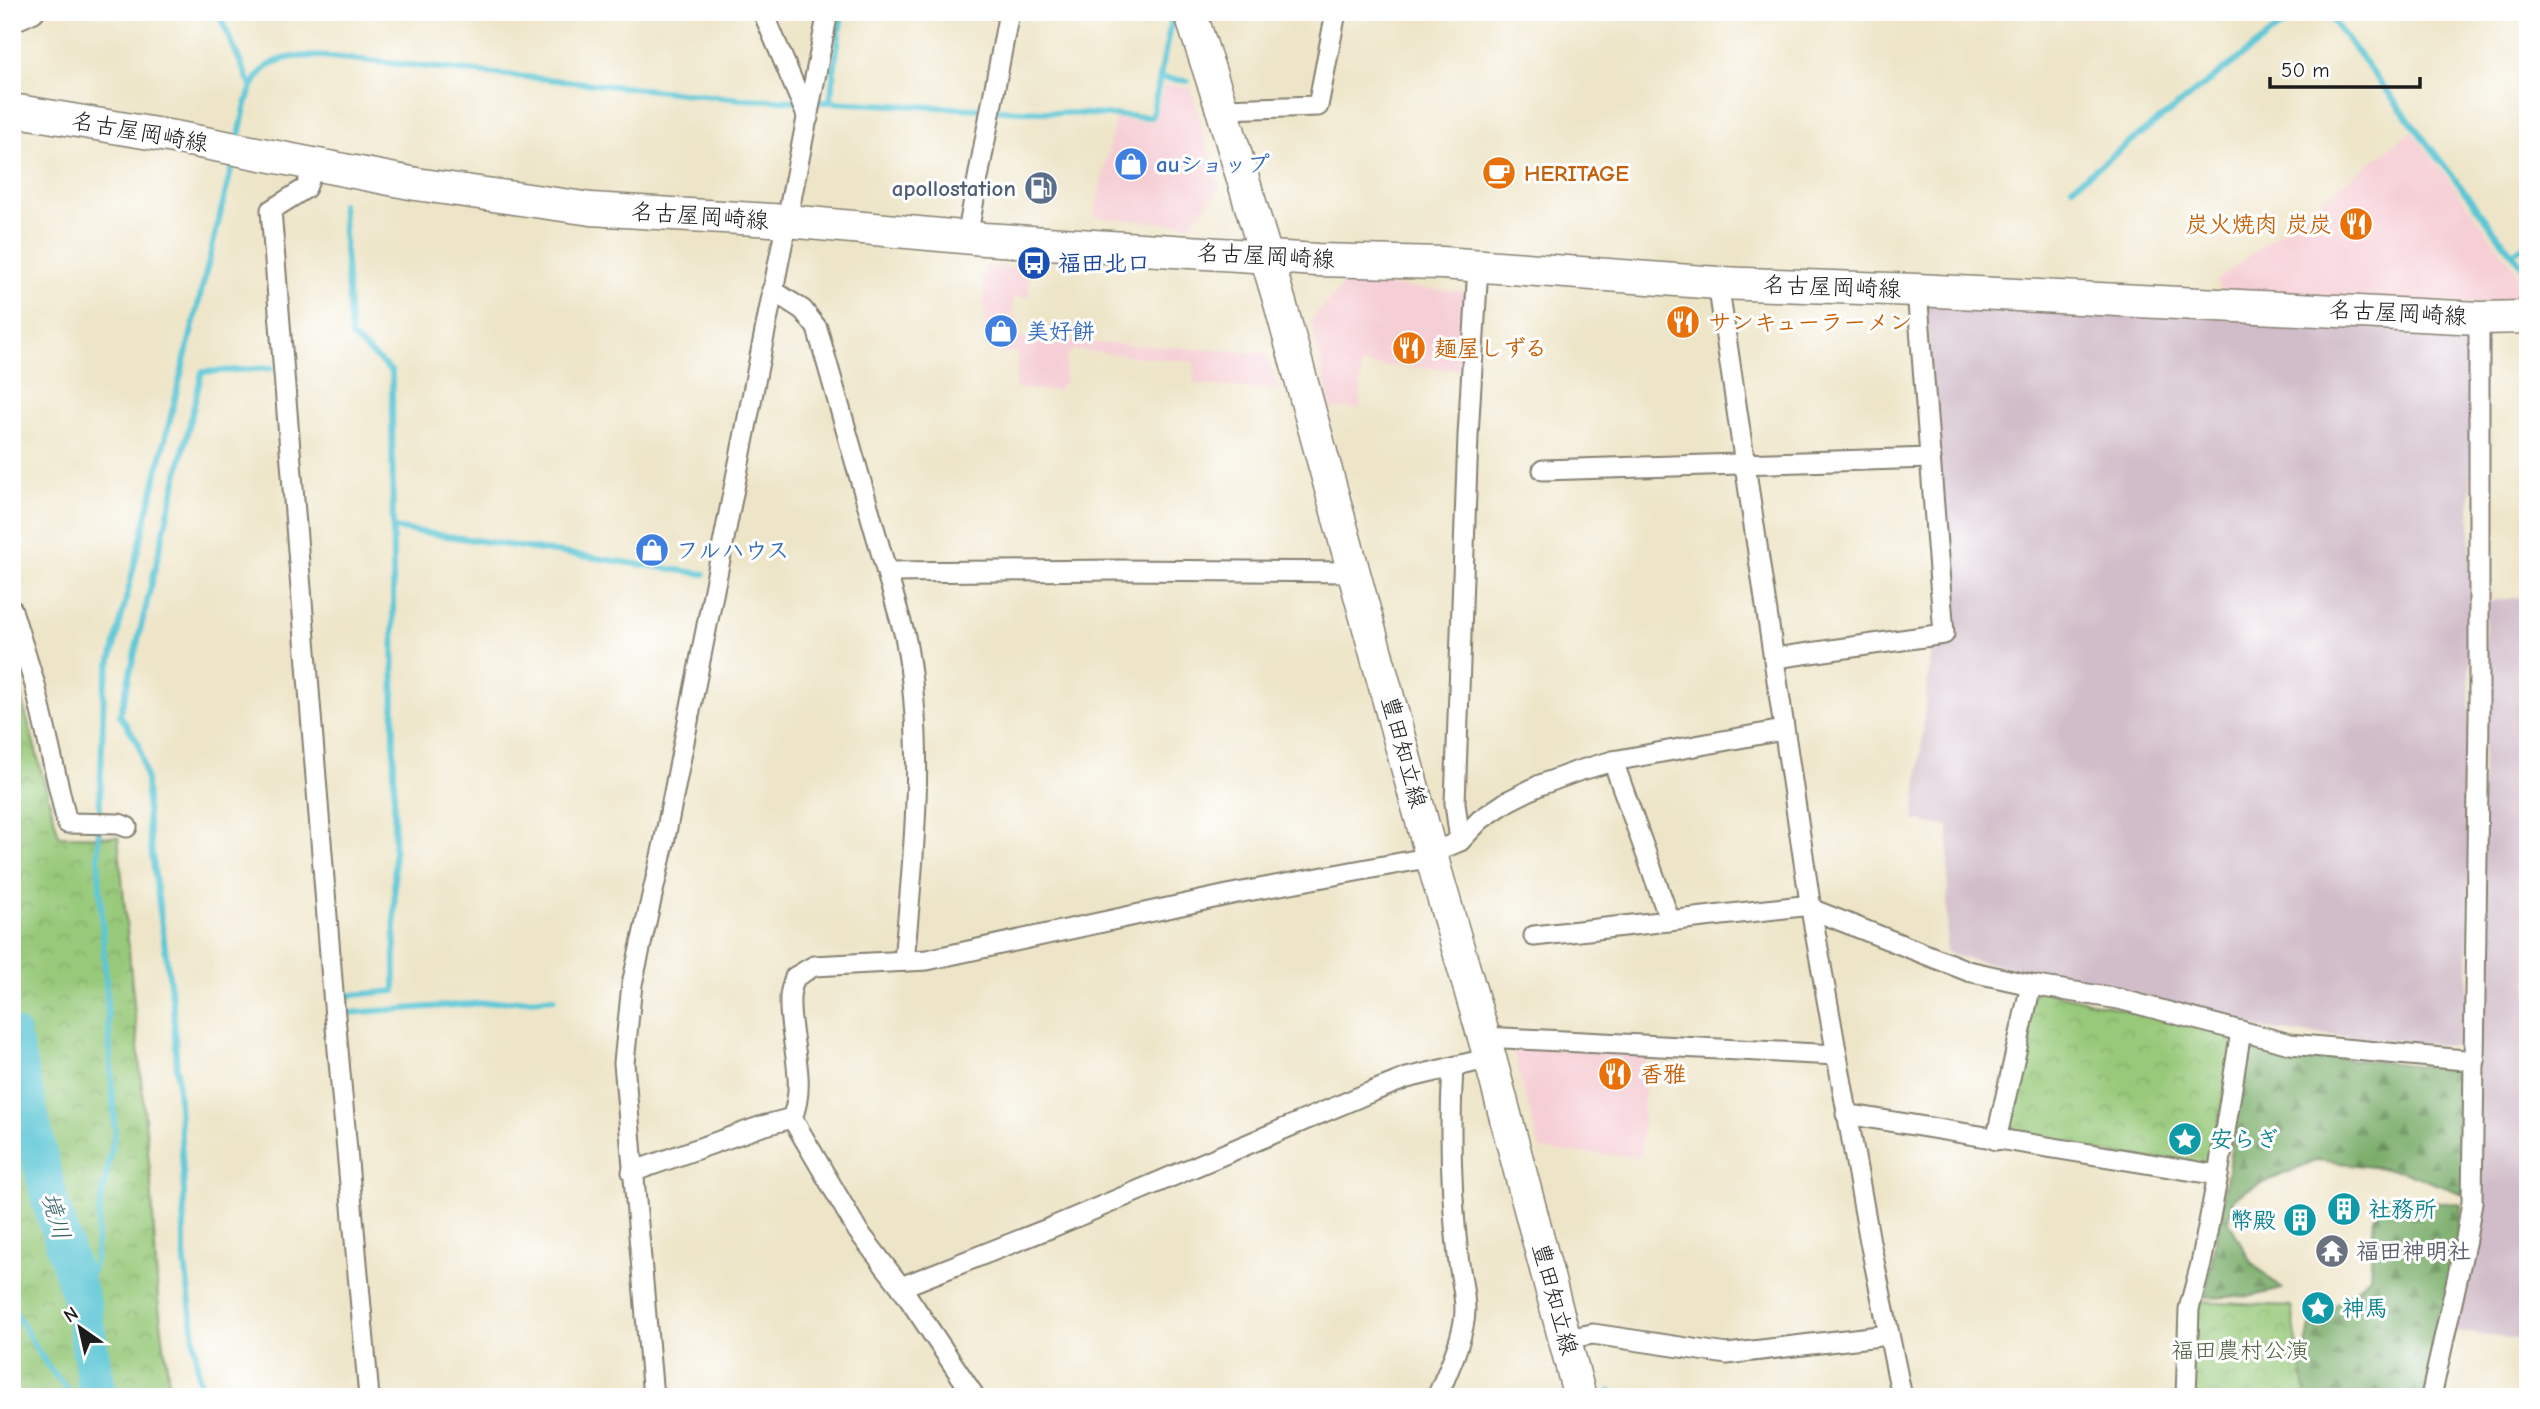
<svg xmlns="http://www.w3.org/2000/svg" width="2540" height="1409" viewBox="0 0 2540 1409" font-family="'Comic Neue','Klee One',sans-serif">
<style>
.built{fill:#f6cfd6}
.industrial{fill:#d1bdc9}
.forest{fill:url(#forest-firs);stroke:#4b6443;stroke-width:2}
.park{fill:url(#park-crowns);stroke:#5a724b;stroke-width:2}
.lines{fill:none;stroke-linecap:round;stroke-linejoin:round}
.stream{stroke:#5bc6d5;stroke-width:6}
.river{stroke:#5bc6d5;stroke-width:37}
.minor-casing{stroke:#858072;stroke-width:23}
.primary-casing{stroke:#858072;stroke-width:35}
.minor{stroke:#fff;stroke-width:19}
.primary{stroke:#fff;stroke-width:32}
.labels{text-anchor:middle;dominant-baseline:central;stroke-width:6;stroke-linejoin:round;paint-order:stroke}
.street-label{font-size:23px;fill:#1c1c1c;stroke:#fff}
.shop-label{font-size:23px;font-weight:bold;fill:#366cbe;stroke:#fff;text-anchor:start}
.food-label{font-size:23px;font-weight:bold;fill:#c56008;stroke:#fff;text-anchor:start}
.service-label{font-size:23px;font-weight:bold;fill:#4e5e75;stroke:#fff;text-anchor:end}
.transit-label{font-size:23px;font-weight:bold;fill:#164399;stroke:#fff;text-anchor:start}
.culture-label{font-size:23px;font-weight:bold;fill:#0d838f;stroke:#fff;text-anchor:start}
.worship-label{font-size:23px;font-weight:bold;fill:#5b616d;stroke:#fff;text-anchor:start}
.park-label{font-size:23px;fill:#4e6142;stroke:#fff}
.water-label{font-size:24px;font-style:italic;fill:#356066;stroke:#fff}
</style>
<defs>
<pattern id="forest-firs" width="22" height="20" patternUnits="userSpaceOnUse" patternTransform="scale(1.75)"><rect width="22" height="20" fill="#7aad6a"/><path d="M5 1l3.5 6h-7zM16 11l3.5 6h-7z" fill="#638c56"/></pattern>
<pattern id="park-crowns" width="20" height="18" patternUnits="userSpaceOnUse" patternTransform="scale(1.75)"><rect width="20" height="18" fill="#98c97a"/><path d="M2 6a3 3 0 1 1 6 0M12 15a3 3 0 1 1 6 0" fill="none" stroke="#82ac69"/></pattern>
</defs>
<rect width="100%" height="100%" fill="#fff"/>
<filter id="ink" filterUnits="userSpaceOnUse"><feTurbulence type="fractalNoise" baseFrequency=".0143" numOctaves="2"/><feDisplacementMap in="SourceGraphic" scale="14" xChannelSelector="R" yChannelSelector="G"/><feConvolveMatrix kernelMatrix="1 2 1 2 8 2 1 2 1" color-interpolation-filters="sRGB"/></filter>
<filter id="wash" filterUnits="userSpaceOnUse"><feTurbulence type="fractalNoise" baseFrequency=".00686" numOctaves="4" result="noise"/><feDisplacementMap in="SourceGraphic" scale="28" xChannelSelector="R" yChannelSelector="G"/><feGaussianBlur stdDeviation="1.57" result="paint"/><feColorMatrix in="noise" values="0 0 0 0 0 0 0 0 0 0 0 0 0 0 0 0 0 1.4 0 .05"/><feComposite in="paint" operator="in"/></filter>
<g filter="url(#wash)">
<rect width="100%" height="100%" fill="#eee5c8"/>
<!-- built -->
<g class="built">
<polygon points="1164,84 1191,88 1219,188 1189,225 1094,217 1115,119 1155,121"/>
<polygon points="2412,131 2528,286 2528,307 2222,292 2216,281"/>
<polygon points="983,266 1028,268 1029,297 1013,297 1013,316 1018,317 1018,338 1266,353 1279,391 1193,384 1194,362 1074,350 1066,356 1065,384 1060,384 1060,391 1015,389 1017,352 990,352 990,346 984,346"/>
<polygon points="1345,283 1468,292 1464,370 1361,365 1360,408 1331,409 1311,320"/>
<polygon points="1512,1047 1646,1053 1641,1157 1540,1150"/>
</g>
<!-- industrial -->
<g class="industrial">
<polygon points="1925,299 2451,331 2471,350 2468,1047 2269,1030 2105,986 1957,957 1946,951 1949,827 1914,820 1931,647 1952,643"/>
<polygon points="2528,596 2528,1341 2455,1331 2473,1242 2486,602"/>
</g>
<!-- forest -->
<g class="forest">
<polygon points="2245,1045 2285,1053 2467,1070 2463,1194 2403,1171 2316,1160 2247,1190 2233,1199 2229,1222 2251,1262 2282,1289 2252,1296 2205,1298 2228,1170"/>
<polygon points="2390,1195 2462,1205 2449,1289 2423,1397 2306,1397 2301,1370 2310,1326 2370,1277 2374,1218"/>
</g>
<!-- park -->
<g class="park">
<polygon points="12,663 59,836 118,837 151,1182 158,1299 171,1397 12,1397"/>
<polygon points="2034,989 2234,1034 2211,1169 2000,1137"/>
<polygon points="2196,1302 2291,1306 2306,1397 2190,1397"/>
</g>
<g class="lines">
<!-- stream -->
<g class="stream">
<polyline points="218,12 251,86"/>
<polyline points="2326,12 2528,274"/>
<polyline points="1160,78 1188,81"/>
<polyline points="815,102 830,102 842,12"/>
<polyline points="830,102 1152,117 1172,17"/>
<path d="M238 141C245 109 248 65 288 58 299 56 311 56 321 56L740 99 797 101"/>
<polyline points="2072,187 2299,12"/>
<polyline points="342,204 351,336 392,372 395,991 342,996"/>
<polyline points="2513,254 2528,243"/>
<polyline points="393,528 704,574"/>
<polyline points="343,1022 343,1017 348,1013 554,998"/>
<path d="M12 1306C30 1338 48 1374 77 1397"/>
<polyline points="83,1306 95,1259 100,1206 115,1132 98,856 104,689 234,158"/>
<polyline points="1611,1391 1612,1397"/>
<polyline points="201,1397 184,1253 184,1188 173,1005 148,825 146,779 139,744 120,715 202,372 272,368"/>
</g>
<!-- river -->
<polyline class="river" points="12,1036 49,1198 83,1306 98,1397"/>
</g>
</g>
<g filter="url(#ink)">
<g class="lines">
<!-- minor casing -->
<g class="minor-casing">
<g id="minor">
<polyline points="763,12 808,118"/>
<polyline points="12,22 34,12"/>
<polyline points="1222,109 1318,106 1336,12"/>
<polyline points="315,164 306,188 271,210 334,1005 369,1397"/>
<polyline points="967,237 1009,12"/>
<polyline points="1718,283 1811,909 1870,1242 1902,1397"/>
<path d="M772 290 803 310 817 328 905 636C926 743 914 854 904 961"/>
<polyline points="1543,470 1931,458"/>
<polyline points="887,572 1119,570 1354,572"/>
<polyline points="12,610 35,685 67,823 119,824 127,827"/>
<polyline points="1775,658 1944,634 1917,290"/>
<polyline points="1613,761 1670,921"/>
<polyline points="1460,841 1455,803 1468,436 1478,266"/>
<polyline points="1811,909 1968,971 2031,985 2119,999 2290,1044 2475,1061"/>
<polyline points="1534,936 1811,905"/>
<polyline points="1484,1037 1836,1055"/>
<polyline points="1846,1114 2218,1175 2201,1264 2189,1309 2186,1397"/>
<path d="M792 1118C808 1079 788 1038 790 998 790 991 793 983 795 977L814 966 927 960 1237 893 1416 860 1460 841 1480 820 1508 801 1540 785 1578 771 1613 761 1783 730"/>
<polyline points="792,1118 858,1231 901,1287 975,1397"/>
<polyline points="1996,1140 2031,985"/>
<polyline points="632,1172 762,1126 792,1118"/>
<polyline points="2218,1175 2241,1031"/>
<polyline points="901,1287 1050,1228 1371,1092 1407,1078 1453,1067"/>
<polyline points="1565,1339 1593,1334 1727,1354 1888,1335"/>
<polyline points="653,1397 624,1063 632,984 664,843 828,12"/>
<path d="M1437 1397C1447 1373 1465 1336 1465 1310 1465 1292 1460 1274 1458 1256 1451 1193 1449 1130 1453 1067L1490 1058"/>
<polyline points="2431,1397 2466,1239 2472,1202 2479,717 2479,318"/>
</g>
</g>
<!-- primary casing -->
<g class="primary-casing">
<g id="primary">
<polyline points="1190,12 1222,109 1280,303 1435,869 1490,1058 1580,1397"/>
<polyline points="12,110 174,137 416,184 591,209 787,221 984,239 1317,260 1442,263 1718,283 1917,290 2479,318 2528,317"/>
</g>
</g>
<!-- minor -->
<use href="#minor" class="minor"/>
<!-- primary -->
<use href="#primary" class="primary"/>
</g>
</g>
<!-- icons -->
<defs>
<g id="shop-disc" transform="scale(1.75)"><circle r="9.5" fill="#3f7fe0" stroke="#fff"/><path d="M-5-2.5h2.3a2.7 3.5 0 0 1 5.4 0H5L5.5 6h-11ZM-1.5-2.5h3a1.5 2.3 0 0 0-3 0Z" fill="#fff"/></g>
<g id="cafe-disc" transform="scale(1.75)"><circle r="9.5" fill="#e8710a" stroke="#fff"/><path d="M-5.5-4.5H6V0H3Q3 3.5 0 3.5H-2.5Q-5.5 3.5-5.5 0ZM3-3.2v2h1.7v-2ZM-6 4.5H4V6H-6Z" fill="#fff"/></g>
<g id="fuel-disc" transform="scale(1.75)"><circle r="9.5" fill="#5c6f8a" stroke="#fff"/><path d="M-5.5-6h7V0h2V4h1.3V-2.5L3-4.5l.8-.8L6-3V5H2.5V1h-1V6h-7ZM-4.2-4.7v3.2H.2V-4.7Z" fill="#fff"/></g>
<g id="restaurant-disc" transform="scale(1.75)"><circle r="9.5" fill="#e8710a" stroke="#fff"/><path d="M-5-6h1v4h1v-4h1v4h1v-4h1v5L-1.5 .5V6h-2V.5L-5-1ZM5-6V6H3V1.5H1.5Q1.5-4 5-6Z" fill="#fff"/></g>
<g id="bus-disc" transform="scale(1.75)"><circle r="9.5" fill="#1a4fb4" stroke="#fff"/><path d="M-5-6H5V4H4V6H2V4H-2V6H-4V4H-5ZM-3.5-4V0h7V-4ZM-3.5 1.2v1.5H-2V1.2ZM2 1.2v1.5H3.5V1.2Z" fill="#fff"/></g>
<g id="sight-disc" transform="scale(1.75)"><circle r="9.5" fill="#0f9aa8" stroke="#fff"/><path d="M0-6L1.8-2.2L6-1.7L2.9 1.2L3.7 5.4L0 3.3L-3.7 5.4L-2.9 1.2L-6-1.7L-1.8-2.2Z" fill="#fff"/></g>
<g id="building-disc" transform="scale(1.75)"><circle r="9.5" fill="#0f9aa8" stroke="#fff"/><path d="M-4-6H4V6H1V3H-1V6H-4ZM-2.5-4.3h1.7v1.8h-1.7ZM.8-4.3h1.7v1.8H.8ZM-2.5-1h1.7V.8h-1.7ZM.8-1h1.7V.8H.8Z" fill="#fff"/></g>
<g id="temple-disc" transform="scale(1.75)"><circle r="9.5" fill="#6b7280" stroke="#fff"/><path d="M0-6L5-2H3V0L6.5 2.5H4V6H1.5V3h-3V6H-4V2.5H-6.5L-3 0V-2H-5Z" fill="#fff"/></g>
</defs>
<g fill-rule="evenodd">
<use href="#shop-disc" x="1131" y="164"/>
<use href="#cafe-disc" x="1499" y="173"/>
<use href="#fuel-disc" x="1041" y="188"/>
<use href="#restaurant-disc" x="2356" y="224"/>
<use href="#bus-disc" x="1034" y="263"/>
<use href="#restaurant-disc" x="1683" y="322"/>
<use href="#shop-disc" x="1001" y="331"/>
<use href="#restaurant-disc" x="1409" y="348"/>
<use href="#shop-disc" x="652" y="550"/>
<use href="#restaurant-disc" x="1615" y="1074"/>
<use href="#sight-disc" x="2185" y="1139"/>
<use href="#building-disc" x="2344" y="1209"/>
<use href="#building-disc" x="2300" y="1220"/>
<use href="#temple-disc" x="2332" y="1251"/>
<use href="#sight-disc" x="2318" y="1308"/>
</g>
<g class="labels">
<!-- street labels -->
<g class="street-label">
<text transform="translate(140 132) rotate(10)">名古屋岡崎線</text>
<text transform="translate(700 216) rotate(4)">名古屋岡崎線</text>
<text transform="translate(1266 256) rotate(3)">名古屋岡崎線</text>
<text transform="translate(1832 287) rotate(2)">名古屋岡崎線</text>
<text transform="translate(2398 313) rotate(3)">名古屋岡崎線</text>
<text transform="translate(1404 752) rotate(75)">豊田知立線</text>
<text transform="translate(1555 1299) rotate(75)">豊田知立線</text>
</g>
<!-- shop labels -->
<g class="shop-label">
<text x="1156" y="164">auショップ</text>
<text x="1026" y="331">美好餅</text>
<text x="676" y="550">フルハウス</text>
</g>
<!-- food labels -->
<g class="food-label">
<text x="1524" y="173">HERITAGE</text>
<text x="2332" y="224" text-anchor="end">炭火焼肉 炭炭</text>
<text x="1708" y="322">サンキューラーメン</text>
<text x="1434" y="348">麺屋しずる</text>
<text x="1640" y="1074">香雅</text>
</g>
<!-- service labels -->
<g class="service-label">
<text x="1016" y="188">apollostation</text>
</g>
<!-- transit labels -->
<g class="transit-label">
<text x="1058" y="263">福田北口</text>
</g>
<!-- culture labels -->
<g class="culture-label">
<text x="2210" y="1139">安らぎ</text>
<text x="2368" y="1209">社務所</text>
<text x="2276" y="1220" text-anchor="end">幣殿</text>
<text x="2342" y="1308">神馬</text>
</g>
<!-- worship labels -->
<g class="worship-label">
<text x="2356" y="1251">福田神明社</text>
</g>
<!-- park labels -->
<g class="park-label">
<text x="2240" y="1350">福田農村公演</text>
</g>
<!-- water labels -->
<g class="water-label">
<text transform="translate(56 1216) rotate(74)">境川</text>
</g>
</g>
<!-- margin -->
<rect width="2540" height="1409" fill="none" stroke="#fff" stroke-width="42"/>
<!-- north arrow -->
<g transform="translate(80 1328) rotate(326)" stroke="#ffffff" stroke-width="5" paint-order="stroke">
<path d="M0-5L12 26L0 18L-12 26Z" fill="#1c1c1c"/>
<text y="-10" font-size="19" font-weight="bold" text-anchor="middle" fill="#1c1c1c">N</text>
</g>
<!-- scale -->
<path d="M2270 77v10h150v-10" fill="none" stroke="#1c1c1c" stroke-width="3.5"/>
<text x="2281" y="77" font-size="21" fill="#1c1c1c" stroke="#ffffff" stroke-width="5" paint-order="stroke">50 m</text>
</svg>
